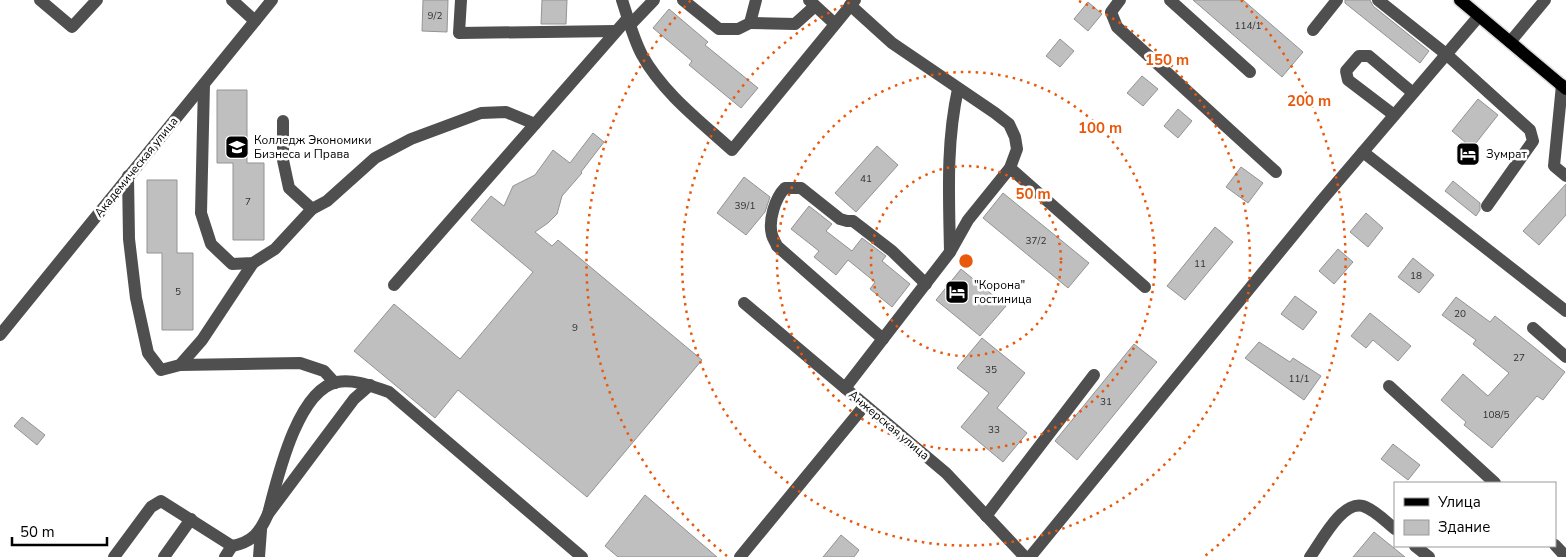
<svg xmlns="http://www.w3.org/2000/svg" width="1566" height="557" viewBox="0 0 1566 557" font-family="'Nunito Sans',sans-serif">
<style>
.building{fill:#bfbfbf;stroke:#939393}
.lines{fill:none;stroke-linecap:round;stroke-linejoin:round}
.major-casing{stroke:#dbdbdb;stroke-width:15}
.minor{stroke:#4f4f4f;stroke-width:12}
.major{stroke:#000;stroke-width:12}
.ring{fill:none;stroke:#e8590c;stroke-width:2.5;stroke-dasharray:2.5 5}
.labels{text-anchor:middle;dominant-baseline:central;stroke-width:5;stroke-linejoin:round;paint-order:stroke}
.number-label{font-size:10px;fill:#303030}
.poi-label{font-size:12px;fill:#000;stroke:#fff;text-anchor:start}
.street-label{font-size:12px;fill:#000;stroke:#fff}
.centre{fill:#e8590c;stroke:#fff;stroke-width:2.5}
.ring-label{font-size:15px;text-anchor:middle;font-weight:bold;fill:#e8590c;stroke:#fff;stroke-width:5;stroke-linejoin:round;paint-order:stroke}
</style>
<rect width="100%" height="100%" fill="#fff"/>
<!-- building -->
<g class="building">
<polygon points="423,0 448,0 447,32 422,31"/>
<polygon points="542,0 567,0 566,24 541,24"/>
<polygon points="1193,0 1243,0 1303,52 1282,77"/>
<polygon points="1345,0 1370,0 1373,6 1429,51 1420,63 1345,3"/>
<polygon points="1088,2 1102,14 1088,31 1074,19"/>
<polygon points="669,9 708,42 705,45 758,88 741,108 689,65 692,61 653,28"/>
<polygon points="1060,39 1074,51 1060,67 1046,56"/>
<polygon points="1142,76 1158,89 1143,106 1127,93"/>
<polygon points="217,90 247,90 247,163 264,163 264,240 233,240 233,163 217,163"/>
<polygon points="1478,99 1498,115 1472,148 1452,131"/>
<polygon points="1178,109 1192,121 1178,138 1164,126"/>
<polygon points="593,133 604,142 581,172 582,173 562,196 557,214 548,223 535,232 552,246 558,240 702,360 587,497 458,390 435,418 354,351 394,304 460,359 533,272 471,220 491,196 504,206 513,186 535,175 553,150 570,163"/>
<polygon points="877,146 898,165 856,212 835,193"/>
<polygon points="1241,167 1263,183 1248,203 1226,187"/>
<polygon points="744,177 770,197 765,212 746,235 717,213"/>
<polygon points="147,180 177,180 177,253 193,253 193,330 162,330 162,253 147,253"/>
<polygon points="1453,181 1480,203 1480,210 1476,216 1445,191"/>
<polygon points="1566,184 1566,215 1539,245 1523,231"/>
<polygon points="1003,193 1089,263 1068,288 983,218"/>
<polygon points="809,206 832,224 826,231 852,251 862,238 886,256 882,261 910,284 892,307 870,289 875,282 848,260 836,275 814,257 819,251 791,229"/>
<polygon points="1366,213 1383,228 1368,247 1350,232"/>
<polygon points="1215,227 1233,242 1185,300 1167,286"/>
<polygon points="1338,249 1353,262 1334,284 1319,271"/>
<polygon points="1413,258 1434,275 1419,293 1398,277"/>
<polygon points="961,269 1006,306 980,336 936,300"/>
<polygon points="1295,296 1317,312 1303,330 1281,314"/>
<polygon points="1456,297 1490,322 1495,316 1565,372 1543,400 1537,396 1492,448 1464,425 1466,422 1441,400 1463,374 1488,396 1509,373 1473,344 1476,340 1442,315"/>
<polygon points="1370,313 1411,346 1398,361 1373,340 1366,348 1351,336"/>
<polygon points="982,338 1025,373 997,408 1027,433 1003,462 961,427 989,393 957,368"/>
<polygon points="1259,342 1290,362 1293,358 1321,376 1304,400 1245,358"/>
<polygon points="1134,344 1157,362 1077,460 1055,441"/>
<polygon points="22,417 45,435 37,445 14,426"/>
<polygon points="1393,444 1420,465 1408,480 1381,459"/>
<polygon points="645,495 717,557 618,557 605,546"/>
<polygon points="1374,532 1405,557 1353,557"/>
<polygon points="841,535 859,550 854,557 823,557"/>
</g>
<g class="lines">
<!-- major casing -->
<g class="major-casing">
<polyline id="major" points="1460,0 1566,89"/>
</g>
<!-- minor -->
<g class="minor">
<polyline points="40,0 72,27 97,0"/>
<polyline points="232,0 255,21"/>
<polyline points="461,0 459,33 616,31"/>
<path d="M622 0C628 18 633 38 642 55 663 93 700 121 732 150L855 0"/>
<polyline points="683,0 719,29 738,29 750,23 756,0"/>
<polyline points="809,0 835,24"/>
<polyline points="1120,0 1111,12 1117,27 1276,172"/>
<polyline points="1170,0 1250,72"/>
<polyline points="1378,0 1446,54 1530,130 1533,141 1487,206"/>
<polyline points="750,23 795,24 815,6"/>
<polyline points="630,25 654,0"/>
<polyline points="1313,30 1337,0"/>
<polyline points="1510,42 1545,0"/>
<polyline points="204,84 201,213 211,244 232,264 253,263 275,249 312,209 327,201 375,158 411,139 481,113 506,112 535,124"/>
<polyline points="1562,85 1554,166 1566,176"/>
<polyline points="1394,115 1348,80 1346,71 1359,56 1369,56 1413,93"/>
<polyline points="283,121 283,160 289,188 312,209"/>
<polyline points="1363,152 1566,311"/>
<polyline points="1010,168 1145,287"/>
<polyline points="128,176 129,239 136,298 148,353 161,370 180,365 202,340 253,263"/>
<path d="M950 252C949 197 946 143 958 89"/>
<polyline points="394,285 628,18"/>
<polyline points="744,303 946,473 1025,557"/>
<polyline points="1533,328 1566,357"/>
<polyline points="0,335 272,0"/>
<path d="M883 339 777 246C776 243 773 239 772 235 768 221 775 198 785 188H801L840 219 847 221H853L892 251 926 284"/>
<polyline points="180,365 300,363 324,371 335,383"/>
<polyline points="1389,386 1495,483"/>
<polyline points="845,388 950,252 968,220 1010,168 1017,149 1015,137 1009,124 995,113 892,43 850,5"/>
<path d="M268 514C277 480 297 390 337 382 355 379 371 386 389 392L582 557"/>
<polyline points="986,516 1094,375"/>
<polyline points="1555,545 1566,557"/>
<polyline points="1415,546 1429,557"/>
<path d="M114 557 151 507 161 501 232 546C253 542 260 532 268 514L354 399 370 385"/>
<polyline points="164,557 191,519"/>
<polyline points="225,557 232,546"/>
<polyline points="259,557 261,530"/>
<polyline points="740,557 865,405"/>
<polyline points="1030,557 1322,200 1479,16"/>
<path d="M1310 557C1321 542 1342 500 1363 506 1375 510 1385 521 1395 529"/>
</g>
<!-- major -->
<use href="#major" class="major"/>
</g>
<!-- distance rings -->
<g class="ring">
<circle cx="966" cy="261" r="95"/>
<circle cx="966" cy="261" r="189"/>
<path d="M1079 1A284 284 0 1 1 853 1"/>
<path d="M727 556A379 379 0 0 1 691 0M1241 0A379 379 0 0 1 1205 556"/>
</g>
<!-- icons -->
<defs>
<g id="university-square" transform="scale(1.25)"><rect x="-9" y="-9" width="18" height="18" rx="4" fill="#000" stroke="#fff"/><path d="M0-5L7-2L0 1L-7-2ZM-4 1L0 2.5L4 1V4Q0 6-4 4Z" fill="#fff"/></g>
<g id="hotel-square" transform="scale(1.25)"><rect x="-9" y="-9" width="18" height="18" rx="4" fill="#000" stroke="#fff"/><path d="M-6-4.5h1.5V1H6V5H4.5V3h-9V5H-6ZM-4 0a1.8 1.8 0 1 1 3.6 0ZM.5 0V-2.5h3Q6-2.5 6 0Z" fill="#fff"/></g>
</defs>
<g fill-rule="evenodd">
<use href="#university-square" x="237" y="147"/>
<use href="#hotel-square" x="1468" y="154"/>
<use href="#hotel-square" x="957" y="292"/>
</g>
<g class="labels">
<!-- number labels -->
<g class="number-label">
<text x="435" y="16">9/2</text>
<text x="1248" y="26">114/1</text>
<text x="866" y="179">41</text>
<text x="248" y="202">7</text>
<text x="745" y="206">39/1</text>
<text x="1036" y="241">37/2</text>
<text x="1200" y="264">11</text>
<text x="1416" y="276">18</text>
<text x="178" y="292">5</text>
<text x="1460" y="314">20</text>
<text x="575" y="328">9</text>
<text x="1519" y="358">27</text>
<text x="991" y="370">35</text>
<text x="1299" y="379">11/1</text>
<text x="1106" y="402">31</text>
<text x="1496" y="415">108/5</text>
<text x="994" y="430">33</text>
</g>
<!-- poi labels -->
<g class="poi-label">
<text x="254" y="140">Колледж Экономики<tspan x="254" dy="14">Бизнеса и Права</tspan></text>
<text x="1486" y="154">Зумрат</text>
<text x="974" y="285">"Корона"<tspan x="974" dy="14">гостиница</tspan></text>
</g>
<!-- street labels -->
<g class="street-label">
<text transform="translate(136 167) rotate(-51)">Академическая улица</text>
<text transform="translate(889 425) rotate(40)">Анжерская улица</text>
</g>
</g>
<circle cx="966" cy="261" r="8" class="centre"/>
<g class="ring-label">
<text x="1167" y="65">150 m</text>
<text x="1309" y="106">200 m</text>
<text x="1100" y="133">100 m</text>
<text x="1033" y="199">50 m</text>
</g>
<!-- legend -->
<rect x="1394" y="482" width="162" height="65" fill="#ffffff" stroke="#999999"/>
<rect x="1404" y="498" width="25" height="8" fill="#000000" stroke="#999999"/>
<text x="1438" y="507" font-size="15" fill="#000000">Улица</text>
<rect x="1404" y="520" width="25" height="15" fill="#bfbfbf" stroke="#999999"/>
<text x="1438" y="532" font-size="15" fill="#000000">Здание</text>
<!-- scale -->
<path d="M12 537v8h95v-8" fill="none" stroke="#000000" stroke-width="2.5"/>
<text x="20" y="537" font-size="15" fill="#000000" stroke="#ffffff" stroke-width="4" paint-order="stroke">50 m</text>
</svg>
